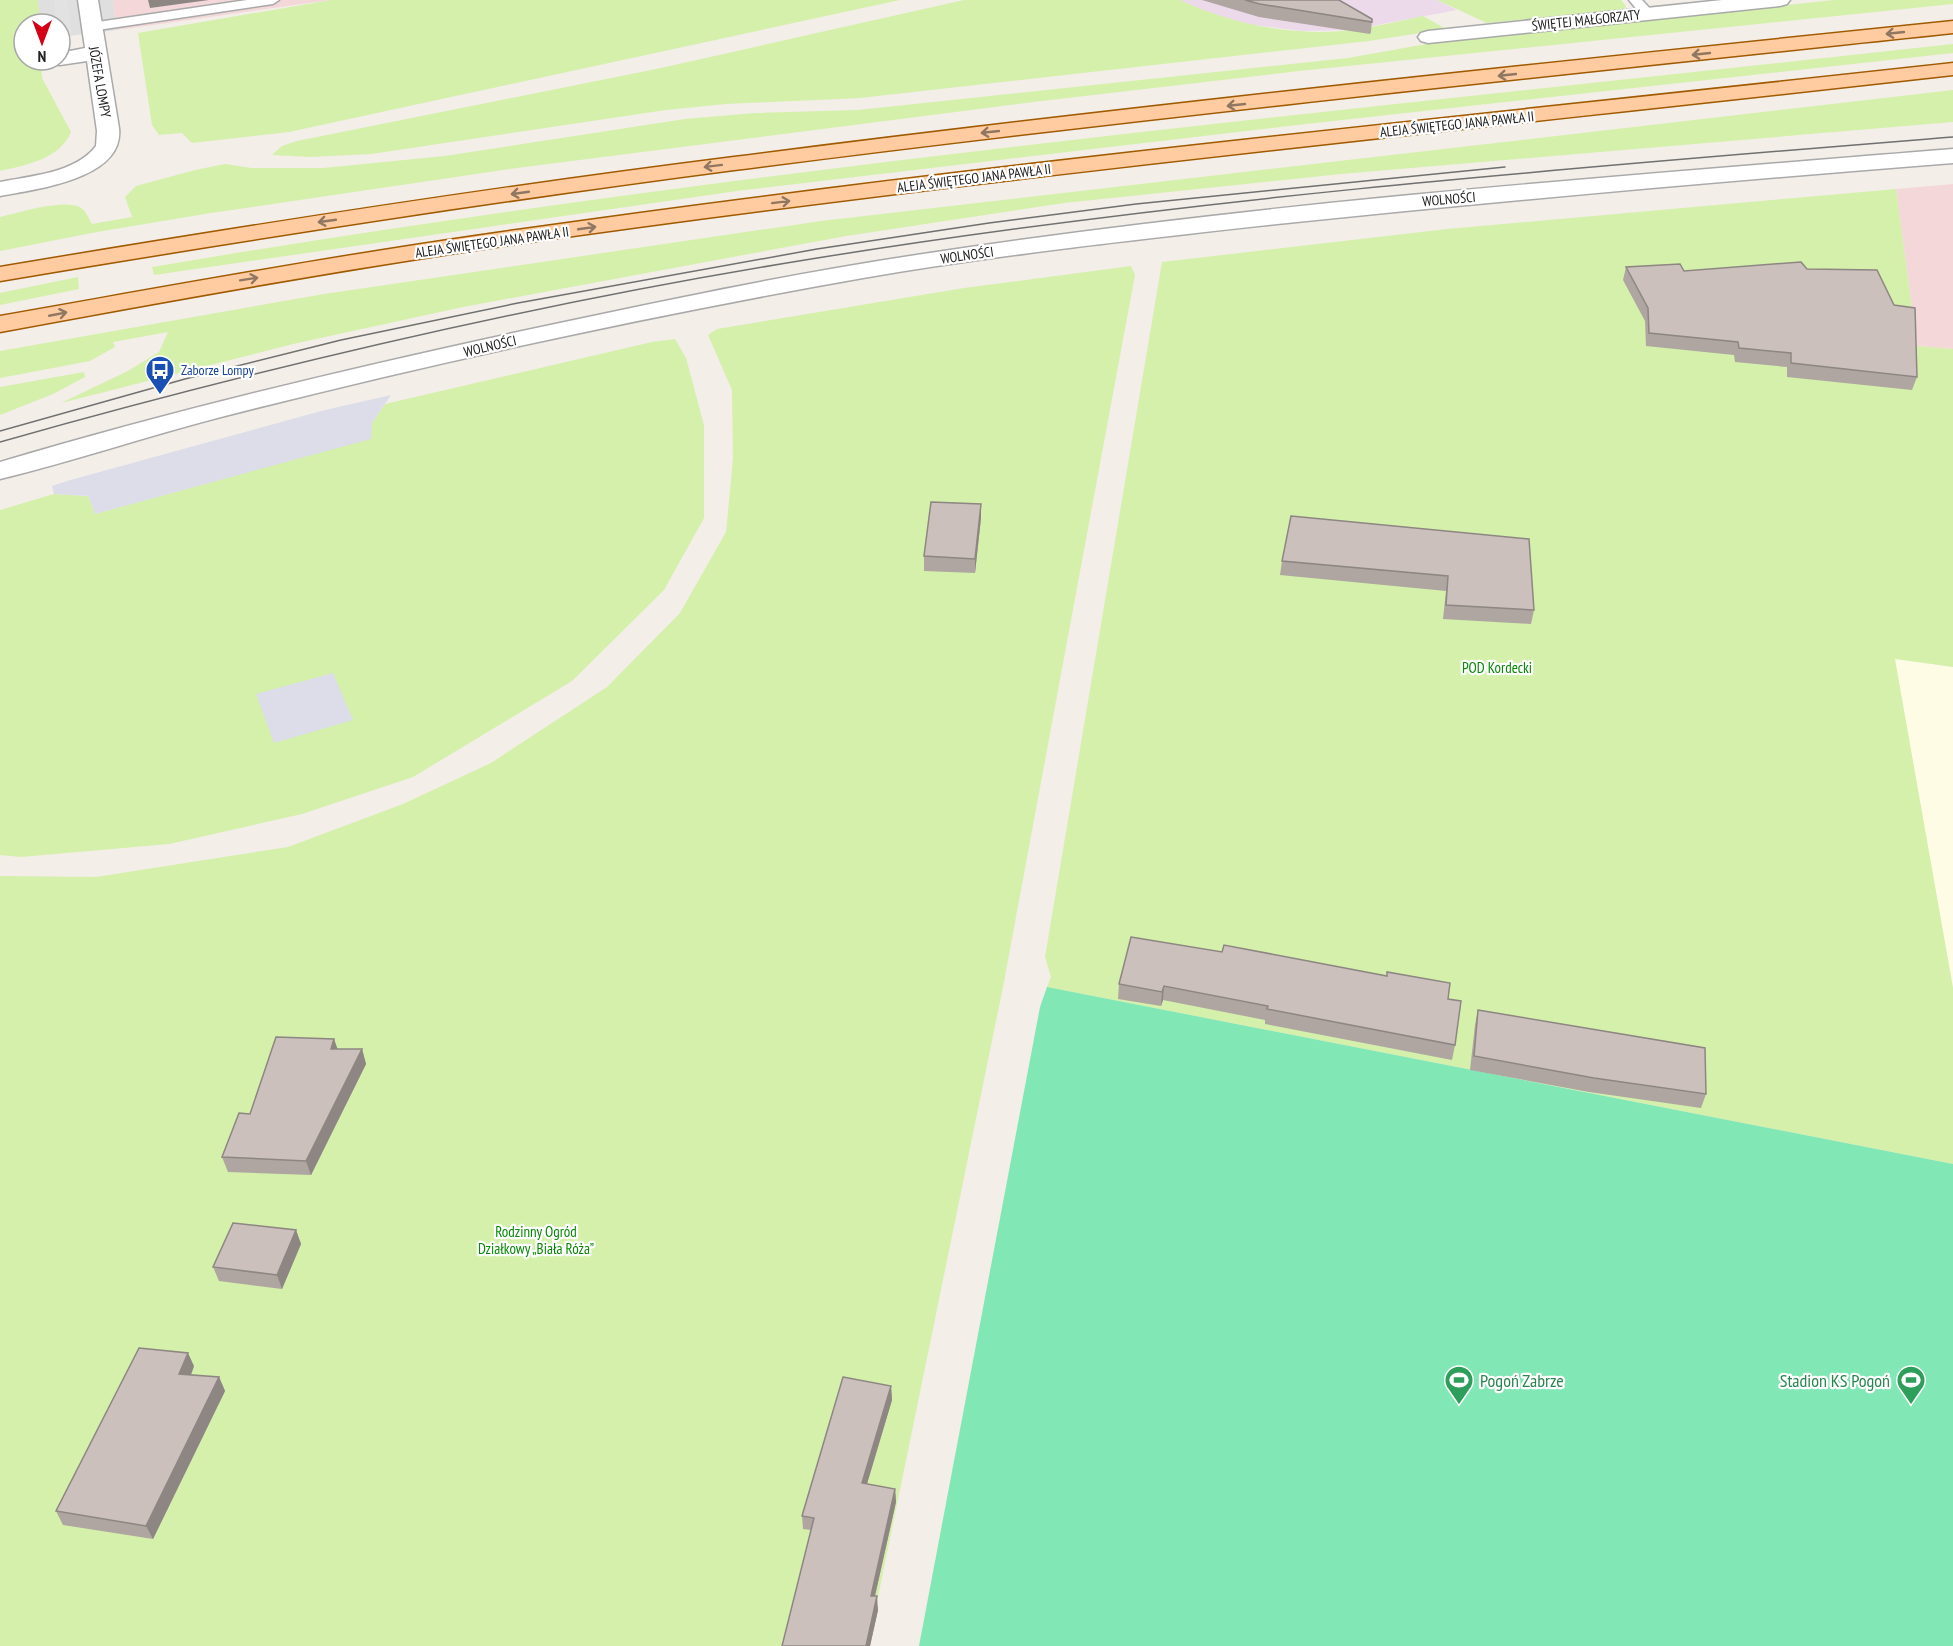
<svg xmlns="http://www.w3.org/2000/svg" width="1953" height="1646" viewBox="0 0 1953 1646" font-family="'PT Sans Narrow',sans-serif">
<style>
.residential{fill:#e0dfdf}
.commercial{fill:#f4d7d9}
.industrial{fill:#ecdaeb}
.education{fill:#fffce5}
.grass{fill:#d4f0ab}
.pitch{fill:#81e7b5}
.parking{fill:#e2e2e2}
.plaza{fill:#dcdde9}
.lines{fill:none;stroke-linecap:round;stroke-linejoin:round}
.service-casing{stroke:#a9a9a9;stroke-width:3}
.minor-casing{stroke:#a9a9a9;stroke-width:3}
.tertiary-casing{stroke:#a9a9a9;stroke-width:3}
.primary-casing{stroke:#a05a00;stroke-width:3}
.service{fill:#fff;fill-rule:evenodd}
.minor{fill:#fff;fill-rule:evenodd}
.tertiary{fill:#fff;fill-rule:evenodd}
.primary{fill:#ffcca1;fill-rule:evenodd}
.tram{stroke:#707070;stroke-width:1.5}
.wall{fill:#afa5a1}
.shaded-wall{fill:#8e8683}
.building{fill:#cbc0bb;stroke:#8e8683;stroke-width:1.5}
.oneway{stroke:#907762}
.labels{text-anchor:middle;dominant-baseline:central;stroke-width:4.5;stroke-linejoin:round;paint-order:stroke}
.far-street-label{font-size:14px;fill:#222;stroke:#fff}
.far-transit-label{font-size:14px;fill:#164399;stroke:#fff;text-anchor:start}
.park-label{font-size:15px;fill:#078704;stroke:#fff}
.near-leisure-label{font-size:18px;fill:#27864d;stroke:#fff;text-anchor:start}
</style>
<rect width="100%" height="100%" fill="#f3eee8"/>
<!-- residential -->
<polygon class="residential" points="38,0 113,0 117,30 60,37 60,24 40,24"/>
<!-- commercial -->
<g class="commercial">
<polygon points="113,0 331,0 117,30"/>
<polygon points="1953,184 1953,349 1917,346 1896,189"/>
</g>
<!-- industrial -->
<polygon class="industrial" points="1180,0 1437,0 1457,10 1350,30 1302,31 1253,25 1204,12"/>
<!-- education -->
<polygon class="education" points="1894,658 1953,667 1953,988"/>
<!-- grass -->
<g class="grass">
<path d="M0 0H38L40 24H24V60H41L42 78 71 132C60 159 26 165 0 171Z"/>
<polygon points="331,0 900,0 289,132 192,143 182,133 159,135 152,125 138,33"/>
<path d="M964 0H1180C1231 24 1294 37 1351 30 1375 27 1399 21 1423 16L1446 29 1369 41 860 98 726 104 666 110 371 154 309 157 272 155 282 146 297 141 661 68Z"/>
<polygon points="1437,0 1621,0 1626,6 1624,10 1487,23"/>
<path d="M1834 0H1953V4L1299 71 1033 102 517 168 211 213 97 232 0 251V217C19 213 65 198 81 208 86 211 89 219 92 224L132 217 125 197 136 186 195 170 225 164 251 168H323L445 156 685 119 755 113 858 110 1348 58 1432 43Z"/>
<path d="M1953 44V53L1297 125 744 190 154 275 152 267C749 166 1352 110 1953 44Z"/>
<polygon points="1953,90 1953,122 1341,174 1064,203 846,236 463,307 293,344 61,403 128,371 159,352 168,332 113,342 115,347 90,361 0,378 0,351 324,294 821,221"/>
<polygon points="1896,189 1917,346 1953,349 1953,667 1895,659 1953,988 1953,1164 1047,987 1051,977 1045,957 1162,262 1447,229"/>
<polygon points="1131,266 1135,275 1003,987 868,1646 0,1646 0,876 96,877 288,847 403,804 491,763 607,687 680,613 726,532 733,459 732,390 708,335 717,329 964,288"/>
<polygon points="78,277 79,289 0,305 0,293"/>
<polygon points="675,339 686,358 704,425 704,518 664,590 572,681 413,777 302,814 169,844 21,857 0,855 0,510 54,494 88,496 95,514 291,460 372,423 385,404 652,342"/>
<polygon points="84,372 85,377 53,394 0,415 0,387"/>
</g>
<!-- pitch -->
<polygon class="pitch" points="1047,987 1953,1164 1953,1646 919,1646 1040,1007"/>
<!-- parking -->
<polygon class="parking" points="54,0 68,0 72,34 60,36 60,24 56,24"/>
<!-- plaza -->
<g class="plaza">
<polygon points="391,395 372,423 371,439 95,514 88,496 54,494 52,486 67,481 325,410"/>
<polygon points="333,673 353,720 274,743 256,694"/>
</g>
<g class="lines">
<!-- service casing -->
<g class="service-casing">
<g id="service">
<polygon points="247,0 279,0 273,4 91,31 84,27 91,23"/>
<polygon points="1629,0 1642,0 1655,14 1653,17 1643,17"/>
</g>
</g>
<!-- minor casing -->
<g class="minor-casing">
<g id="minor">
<path d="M78 0H98L119 128C125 179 36 189 0 196V182C30 176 76 173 96 146L97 131 87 61 60 65 52 64 50 60H60V53L85 48Z"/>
<polygon points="1722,0 1790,0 1787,4 1780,6 1428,43 1421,41 1418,37 1421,33 1428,31"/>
</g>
</g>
<!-- tertiary casing -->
<g class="tertiary-casing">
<path id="tertiary" d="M1953 149V163C1725 181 1496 201 1268 225 1133 240 997 255 863 278 648 316 432 363 221 417 147 436 74 461 0 479V462C178 409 359 366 541 327 668 300 795 273 923 254 1264 202 1609 177 1953 149Z"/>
</g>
<!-- primary casing -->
<g class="primary-casing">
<g id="primary">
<path d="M1953 21V33C1546 76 1139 118 734 170 488 202 244 240 0 281V267C244 226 488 188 734 157 1139 105 1546 63 1953 21Z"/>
<path d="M1953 63V75C1474 129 994 176 517 244 344 269 172 300 0 332V316C172 286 344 254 517 230 994 162 1474 116 1953 63Z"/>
</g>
</g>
<!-- service -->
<use href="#service" class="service"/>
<!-- minor -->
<use href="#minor" class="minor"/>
<!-- tertiary -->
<use href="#tertiary" class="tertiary"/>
<!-- primary -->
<use href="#primary" class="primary"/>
<!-- tram -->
<g class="tram">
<polyline points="0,431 185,379 341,340 518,303 817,249 989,223 1136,204 1505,167"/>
<path d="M0 442C265 367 533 304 805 260 1185 198 1570 168 1953 137"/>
</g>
</g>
<!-- wall -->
<g class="wall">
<polygon points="1202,0 1339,0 1372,19 1371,32 1370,34 1259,17"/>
<polygon points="1626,267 1684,271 1807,269 1917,377 1912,390 1787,377 1787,367 1735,362 1734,355 1646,346 1645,321 1623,280"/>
<polygon points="981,504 981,518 975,573 924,571 924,556"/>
<polygon points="1291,516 1534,610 1531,624 1443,619 1446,591 1280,575 1282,561"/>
<polygon points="1222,952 1448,999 1455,1045 1452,1060 1265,1024 1265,1020 1163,1000 1161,1006 1118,999 1119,984"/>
<polygon points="1478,1010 1706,1094 1701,1108 1589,1092 1470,1070 1475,1025"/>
<polygon points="334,1039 337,1049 362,1049 366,1064 311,1175 228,1172 222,1157 250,1114"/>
<polygon points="296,1230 301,1244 282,1289 219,1281 213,1267"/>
<polygon points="194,1366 191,1375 219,1377 225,1391 153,1539 63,1525 56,1511"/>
<polygon points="891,1386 892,1400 867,1484 895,1489 896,1502 875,1596 878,1610 870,1646 782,1646 811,1530 803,1529 802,1516"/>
</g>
<!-- shaded-wall -->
<g class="shaded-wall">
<polygon points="148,0 209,0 150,8"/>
<polygon points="981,504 981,518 975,573 975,559"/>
<polygon points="1164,986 1163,1000 1161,1006 1162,992"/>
<polygon points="334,1039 339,1053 331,1049"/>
<polygon points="362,1049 366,1064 311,1175 306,1161"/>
<polygon points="296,1230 301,1244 282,1289 277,1275"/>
<polygon points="188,1353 194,1366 186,1388 179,1374"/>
<polygon points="219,1377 225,1391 153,1539 146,1526"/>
<polygon points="891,1386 892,1400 863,1497 862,1483"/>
<polygon points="895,1489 896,1502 872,1609 871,1596"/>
<polygon points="877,1596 878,1610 870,1646 866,1646"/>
</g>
<!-- building -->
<g class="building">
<polygon points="1245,0 1339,0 1372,19 1372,22 1260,4"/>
<polygon points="1801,262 1807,269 1877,270 1894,305 1915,308 1917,377 1791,363 1791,353 1739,348 1738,342 1649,333 1648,308 1626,267 1680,264 1684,271"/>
<polygon points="931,502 981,504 975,559 924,556"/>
<polygon points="1291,516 1529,539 1534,610 1446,605 1448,576 1282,561"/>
<polygon points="1131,937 1222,952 1224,945 1387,976 1387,972 1450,983 1448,999 1461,1001 1455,1045 1267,1009 1268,1006 1164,986 1162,992 1119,984"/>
<polygon points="1478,1010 1705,1048 1706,1094 1594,1078 1474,1056"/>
<polygon points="276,1037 334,1039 331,1049 362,1049 306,1161 222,1157 239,1113 250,1114"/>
<polygon points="233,1223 296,1230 277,1275 213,1267"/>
<polygon points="139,1348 188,1353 179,1374 219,1377 146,1526 56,1511"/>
<polygon points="843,1377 891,1386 862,1483 895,1489 871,1596 877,1596 866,1646 782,1646 814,1518 802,1516"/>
</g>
<!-- one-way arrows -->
<defs><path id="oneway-shaft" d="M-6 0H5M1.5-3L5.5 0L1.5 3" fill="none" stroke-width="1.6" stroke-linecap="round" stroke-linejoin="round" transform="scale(1.5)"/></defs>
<g class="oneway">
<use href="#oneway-shaft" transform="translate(1895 33) rotate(174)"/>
<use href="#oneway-shaft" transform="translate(1701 54) rotate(174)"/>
<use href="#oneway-shaft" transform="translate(1507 75) rotate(174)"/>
<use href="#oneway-shaft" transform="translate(1236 105) rotate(174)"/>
<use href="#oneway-shaft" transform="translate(990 132) rotate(174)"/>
<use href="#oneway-shaft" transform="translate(713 166) rotate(173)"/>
<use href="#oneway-shaft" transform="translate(520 193) rotate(172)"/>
<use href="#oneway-shaft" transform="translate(781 202) rotate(-7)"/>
<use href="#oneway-shaft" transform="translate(327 221) rotate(172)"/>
<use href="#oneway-shaft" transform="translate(587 228) rotate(-8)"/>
<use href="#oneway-shaft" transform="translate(249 279) rotate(-9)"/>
<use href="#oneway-shaft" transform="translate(58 314) rotate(-11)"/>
</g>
<!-- icons -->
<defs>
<g id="bus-pin" transform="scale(1.5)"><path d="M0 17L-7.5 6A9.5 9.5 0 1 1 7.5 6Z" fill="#1a4fb4" stroke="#fff"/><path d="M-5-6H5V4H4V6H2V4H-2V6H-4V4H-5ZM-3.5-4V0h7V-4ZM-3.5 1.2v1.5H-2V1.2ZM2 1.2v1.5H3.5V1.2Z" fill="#fff"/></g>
<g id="stadium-pin" transform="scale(1.5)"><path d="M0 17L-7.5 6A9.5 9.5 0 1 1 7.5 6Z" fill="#2e9e5b" stroke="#fff"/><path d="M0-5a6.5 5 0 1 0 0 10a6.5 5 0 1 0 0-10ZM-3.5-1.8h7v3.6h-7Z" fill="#fff"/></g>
</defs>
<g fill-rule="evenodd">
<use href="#bus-pin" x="160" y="370"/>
<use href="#stadium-pin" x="1459" y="1380"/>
<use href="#stadium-pin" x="1911" y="1380"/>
</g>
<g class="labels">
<!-- far-street labels -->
<g class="far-street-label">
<text transform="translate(1586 20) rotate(-6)">ŚWIĘTEJ MAŁGORZATY</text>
<text transform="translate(100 82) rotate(80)">JÓZEFA LOMPY</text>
<text transform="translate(1457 124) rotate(-6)">ALEJA ŚWIĘTEGO JANA PAWŁA II</text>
<text transform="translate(974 178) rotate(-7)">ALEJA ŚWIĘTEGO JANA PAWŁA II</text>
<text transform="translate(1449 199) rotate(-5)">WOLNOŚCI</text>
<text transform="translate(492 242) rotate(-8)">ALEJA ŚWIĘTEGO JANA PAWŁA II</text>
<text transform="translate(967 255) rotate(-8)">WOLNOŚCI</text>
<text transform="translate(490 346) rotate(-13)">WOLNOŚCI</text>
</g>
<!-- far-transit labels -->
<g class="far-transit-label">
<text x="181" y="370">Zaborze Lompy</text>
</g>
<!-- park labels -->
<g class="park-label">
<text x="1497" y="667">POD Kordecki</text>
<text x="536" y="1231">Rodzinny Ogród<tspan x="536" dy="17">Działkowy „Biała Róża”</tspan></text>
</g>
<!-- near-leisure labels -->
<g class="near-leisure-label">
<text x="1480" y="1380">Pogoń Zabrze</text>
<text x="1890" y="1380" text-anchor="end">Stadion KS Pogoń</text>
</g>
</g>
<!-- north arrow -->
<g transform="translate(42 42) rotate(180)"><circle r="28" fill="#ffffff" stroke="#a7a7a7" stroke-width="1.5"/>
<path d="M0-4.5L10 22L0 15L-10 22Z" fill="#d40016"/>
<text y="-9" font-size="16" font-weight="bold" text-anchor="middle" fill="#222222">N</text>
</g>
</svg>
